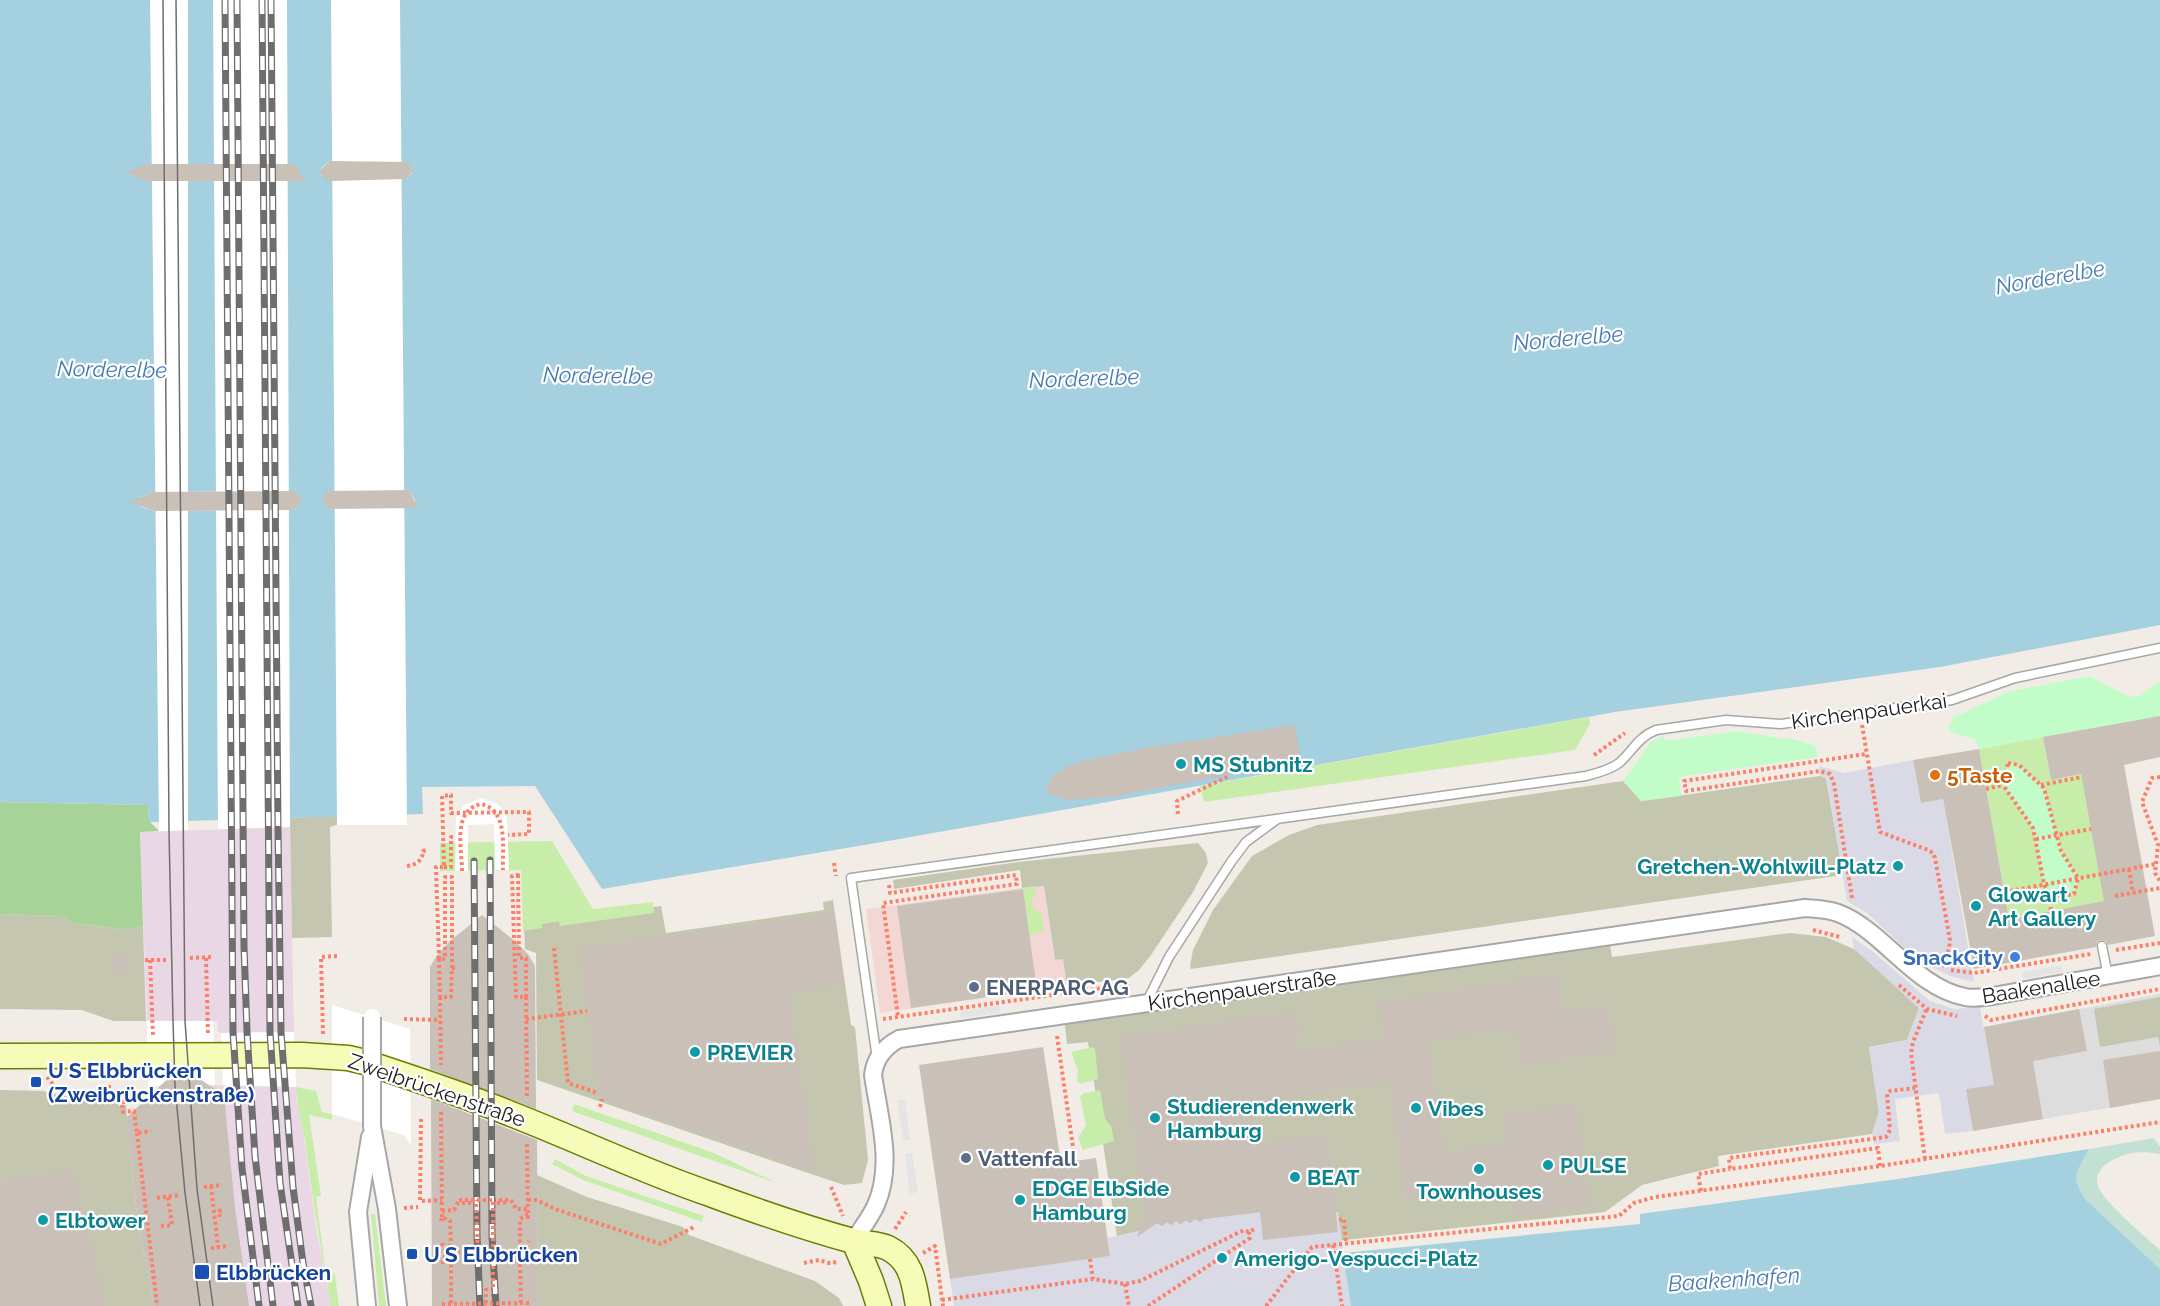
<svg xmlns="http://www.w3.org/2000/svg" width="2160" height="1306" viewBox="0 0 2160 1306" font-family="Raleway,sans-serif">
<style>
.residential{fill:#dedddd}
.commercial{fill:#f2d7d4}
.industrial{fill:#ead7e6}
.construction{fill:#c5c6b0}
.grass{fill:#c8edaa;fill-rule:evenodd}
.forest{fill:#a7d298}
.wetland{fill:#c2e0d3}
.park{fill:#c1fcc9}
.parking{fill:#e4e4e4}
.plaza{fill:#dadae7}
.water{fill:#a4d0e0;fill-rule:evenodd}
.pier{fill:#fff}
.building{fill:#c9c0b8}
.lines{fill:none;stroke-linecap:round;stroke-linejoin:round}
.lane-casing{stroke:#a7a7a7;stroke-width:11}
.street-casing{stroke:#a7a7a7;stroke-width:20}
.secondary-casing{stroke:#6a7d00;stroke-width:27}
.path{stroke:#ff7e68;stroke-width:4;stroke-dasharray:3 3;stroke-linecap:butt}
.lane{stroke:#fff;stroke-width:8}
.street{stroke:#fff;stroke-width:16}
.secondary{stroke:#f6fcb8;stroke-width:24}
.tram{stroke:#6e6e6e;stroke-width:1.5}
.rail-casing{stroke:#6e6e6e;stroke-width:7}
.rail{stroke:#fff;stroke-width:4.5;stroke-dasharray:14;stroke-linecap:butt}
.street-bridge-casing{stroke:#a7a7a7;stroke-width:20;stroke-linecap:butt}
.path-bridge{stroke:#ff7e68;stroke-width:4;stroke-dasharray:3 3;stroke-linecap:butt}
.street-bridge{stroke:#fff;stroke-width:16}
.culture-dot{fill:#0f9aa8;stroke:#fff;stroke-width:2}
.food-dot{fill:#e8710a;stroke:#fff;stroke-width:2}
.shop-dot{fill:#3f7fe0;stroke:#fff;stroke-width:2}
.service-dot{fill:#5c6f8a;stroke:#fff;stroke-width:2}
.transit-dot{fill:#1a4fb4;stroke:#fff;stroke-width:2}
.labels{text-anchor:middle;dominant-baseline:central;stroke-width:4.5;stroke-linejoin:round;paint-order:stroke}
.street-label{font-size:21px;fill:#202020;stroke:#fff}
.culture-label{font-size:21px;font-weight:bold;fill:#0d838f;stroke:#fff;text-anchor:start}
.food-label{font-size:21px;font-weight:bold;fill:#c56008;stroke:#fff;text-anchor:start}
.shop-label{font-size:21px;font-weight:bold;fill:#366cbe;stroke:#fff;text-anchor:end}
.service-label{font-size:21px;font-weight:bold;fill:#4e5e75;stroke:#fff;text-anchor:start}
.transit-label{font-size:21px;font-weight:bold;fill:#164399;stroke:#fff;text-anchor:start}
.water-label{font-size:22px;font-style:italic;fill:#4779b4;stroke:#fff}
</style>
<rect width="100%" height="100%" fill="#f1ede6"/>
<!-- residential -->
<polygon class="residential" points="2160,994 2160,1099 1973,1131 1966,1089 1994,1084 1984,1027"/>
<!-- commercial -->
<polygon class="commercial" points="1044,885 1054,959 1063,958 1067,986 880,1013 866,909"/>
<!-- industrial -->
<g class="industrial">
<polygon points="290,827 294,1032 221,1033 218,1031 217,1021 147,1021 140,832"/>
<polygon points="193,1085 296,1087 296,1099 302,1125 317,1232 331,1306 195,1306"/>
</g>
<!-- construction -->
<g class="construction">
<polygon points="1820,776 1826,778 1843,875 1191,969 1190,966 1193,950 1213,910 1252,856 1289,835 1317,825 1623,781 1641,801"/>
<polygon points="338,816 337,825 330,827 332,937 292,938 290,818"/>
<polygon points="1198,843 1206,853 1208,863 1193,892 1151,955 1139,970 1129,978 1067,986 1063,959 1055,960 1044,886 1022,888 1020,870 894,889 893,880 1018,862"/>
<polygon points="833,900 851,1025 855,1027 868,1160 862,1183 844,1185 811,1174 537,1080 536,953 525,949 524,925 661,906 666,933 824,910 823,902"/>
<polygon points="0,914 61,916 75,923 129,930 143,925 146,1021 113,1021 82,1010 0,1009"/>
<polygon points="1790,933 1826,937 1856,950 1919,1008 1907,1040 1869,1047 1879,1112 1872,1134 1718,1156 1719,1166 1642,1185 1605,1212 1129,1263 1117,1237 1088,1042 1067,1044 1064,1017 1609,940 1612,957"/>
<polygon points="2160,997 2160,1047 2158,1037 2100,1047 2094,1009"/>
<polygon points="0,1090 43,1091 70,1097 94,1095 95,1101 118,1099 119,1106 126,1105 137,1215 154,1306 0,1306"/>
<polygon points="537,1175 587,1197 683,1227 689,1235 815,1281 839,1298 843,1306 534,1306 538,1302"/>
</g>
<!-- grass -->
<g class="grass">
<polygon points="1589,717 1590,724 1575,750 1204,802 1200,786"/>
<path d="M2043 737 2051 780 2081 774 2099 871 2147 894 2009 919 1979 749ZM2040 785 2044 788 2061 851 2078 878 2049 895 2044 884 2033 828Z"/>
<polygon points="552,841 593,909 653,902 654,913 560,926 559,921 542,924 542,928 523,931 521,870 440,871 440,843"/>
<polygon points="1035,886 1036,895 1032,899 1033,908 1042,914 1044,930 1029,936 1022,888"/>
<polygon points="1092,1047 1095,1049 1098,1079 1080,1084 1077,1081 1078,1071 1071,1052"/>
<path d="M296 1087 316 1091 322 1112 332 1114V1120L309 1115 321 1196 316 1197 325 1267 335 1275 339 1306H331C321 1251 312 1196 305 1141 302 1123 296 1105 296 1087Z"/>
<polygon points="1100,1090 1105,1119 1111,1126 1114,1141 1083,1150 1078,1138 1086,1125 1080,1097 1082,1094"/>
<polygon points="574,1104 714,1153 777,1183 572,1111"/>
<polygon points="555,1159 586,1176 704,1216 702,1222 583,1180 552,1164"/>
<polygon points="371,1214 375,1214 386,1306 379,1306"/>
</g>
<!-- forest -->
<polygon class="forest" points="0,802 148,805 149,821 159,831 140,832 143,925 129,930 75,923 61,916 0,914"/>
<!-- wetland -->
<path class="wetland" d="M2154 1138 2160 1147V1154C2141 1151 2128 1151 2111 1161 2103 1165 2096 1173 2097 1183 2100 1200 2146 1237 2160 1250V1269L2087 1201C2069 1178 2077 1172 2089 1149Z"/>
<!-- park -->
<g class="park">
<polygon points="2089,676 2130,697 2139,696 2160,681 2160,716 1979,749 1976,740 1951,732 1949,728 1953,716 1959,715 2008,692"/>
<polygon points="1738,731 1785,739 1792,739 1816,746 1818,757 1679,777 1681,796 1641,801 1623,781 1651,742 1663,736 1665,741"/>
<polygon points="2008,763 2019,765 2044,788 2061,851 2078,878 2074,894 2061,896 2049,895 2044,884 2033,828 2003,785"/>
</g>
<!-- parking -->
<g class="parking">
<polygon points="2061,965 2063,972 2023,979 2022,972"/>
<polygon points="999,1005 1000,1013 961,1018 960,1011"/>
<polygon points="905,1099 910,1140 903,1140 897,1100"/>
<polygon points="912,1153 918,1192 910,1194 905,1154"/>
</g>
<!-- plaza -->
<g class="plaza">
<polygon points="1913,760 1921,803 1943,799 1974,982 1950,976 1930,966 1909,952 1867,913 1847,901 1827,779 1820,776 1819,766 1844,773"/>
<polygon points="1852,937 1872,951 1930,1001 1954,1009 1980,1007 1994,1085 1966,1089 1973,1131 1945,1134 1939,1093 1895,1099 1900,1141 1874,1144 1872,1134 1879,1112 1869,1047 1907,1040 1919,1008 1854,949"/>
<polygon points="1260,1212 1263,1221 1338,1212 1351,1306 954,1306 950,1279 1110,1256 1108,1238 1150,1228 1157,1223 1162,1226 1167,1222 1171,1225 1176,1221 1181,1224 1186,1220 1190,1223 1195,1219 1200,1222 1204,1219"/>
</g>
<!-- water -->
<g class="water">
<path d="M0 0H2160V625L1940 667 1615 712 888 841 602 889 535 786 422 787 423 814 149 822 148 805 0 802ZM330 161 406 162 412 169V173L406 179 330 181 321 174V168ZM146 164H295L299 173 295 181H146L133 172ZM409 490 415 500 414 504 410 508 330 509 324 503 330 491ZM294 491 300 503 294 510 155 511 141 507 135 502 140 497 153 492Z"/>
<path d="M2089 1149C2077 1172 2069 1178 2087 1201L2160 1269V1306H1351L1343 1253 1640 1224V1214L1898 1179Z"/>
</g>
<!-- pier -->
<g class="pier">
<polygon points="150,0 188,0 188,830 169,831 159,831"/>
<polygon points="213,0 287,0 290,827 218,829"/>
<polygon points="331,0 400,0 407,825 337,825"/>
<polygon points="482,798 499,805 507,818 509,870 495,870 494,824 468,825 468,871 455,871 456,817 464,805"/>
<polygon points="332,1005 410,1029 411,1146 404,1135 332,1114"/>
<polygon points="147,1021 213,1021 215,1085 148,1086"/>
<polygon points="294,1032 296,1087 223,1085 221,1033"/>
</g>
<!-- building -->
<g class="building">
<polygon points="330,161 408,162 413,171 406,179 330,181 325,179 319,171"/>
<polygon points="146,164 295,164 305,181 146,181 126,172"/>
<polygon points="409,490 418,508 329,509 322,500 327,491"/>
<polygon points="294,491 303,499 294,510 155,511 129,502 153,492"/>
<polygon points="2160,716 2160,757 2124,765 2155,936 2108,945 2106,941 2101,940 2097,942 2096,947 1974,969 1943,799 1921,803 1913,760 1979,749 2009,919 2104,901 2081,774 2051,780 2043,737"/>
<polygon points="1295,725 1301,761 1112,797 1070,800 1051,796 1046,788 1053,776 1067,767 1082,761 1146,748"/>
<polygon points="1023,889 1037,990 911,1008 897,906"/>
<polygon points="834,913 844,986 790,993 815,1172 599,1098 578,948"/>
<polygon points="482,915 515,941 528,954 535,966 536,1109 430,1069 430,967 437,955 450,941"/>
<polygon points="112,954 130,954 130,970 112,976"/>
<polygon points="1557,974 1563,1012 1609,1006 1616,1052 1520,1065 1515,1029 1429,1041 1445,1151 1508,1144 1504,1112 1578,1104 1590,1208 1516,1217 1512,1186 1405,1198 1389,1083 1252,1103 1257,1142 1328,1135 1338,1232 1263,1240 1260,1212 1204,1219 1200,1222 1195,1219 1190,1223 1186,1220 1181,1224 1176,1221 1171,1225 1167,1222 1162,1226 1157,1223 1137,1237 1147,1210 1141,1199 1142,1186 1137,1174 1139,1161 1134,1148 1136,1135 1130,1124 1132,1111 1127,1101 1128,1087 1123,1075 1125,1061 1120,1049 1122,1037 1133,1032 1146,1034 1159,1028 1171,1030 1184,1025 1196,1027 1208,1022 1221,1023 1233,1018 1245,1020 1259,1014 1270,1016 1283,1011 1295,1012 1300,1025 1297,1050 1383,1038 1378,1001"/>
<polygon points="2079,1009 2087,1051 2033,1061 2043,1119 1973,1131 1966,1089 1994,1085 1984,1027"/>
<polygon points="1043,1047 1061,1163 1096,1158 1110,1256 950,1279 919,1065"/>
<polygon points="2160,1051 2160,1099 2110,1108 2103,1060"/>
<polygon points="177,1070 186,1070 224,1095 235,1208 249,1306 154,1306 137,1215 127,1117"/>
<polygon points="431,1099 537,1140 538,1306 432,1306"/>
<polygon points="74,1168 106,1306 0,1306 0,1182"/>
</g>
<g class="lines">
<!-- lane casing -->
<g class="lane-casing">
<g id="lane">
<polyline points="2102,946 2108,976"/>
<polyline points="1146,1003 1169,957 1231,862 1246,842 1276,820"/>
<path d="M877 1059 851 878 1586 776C1597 773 1610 770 1619 763 1632 752 1638 737 1656 730L1726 720 1781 724 1952 700 2015 678 2160 648"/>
</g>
</g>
<!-- street casing -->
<g class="street-casing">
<g id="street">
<polyline points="372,1126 387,1209 398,1306"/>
<path d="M854 1241C861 1229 870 1218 876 1205 894 1164 879 1117 873 1075 875 1058 884 1047 899 1039L1805 908C1816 909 1827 909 1838 913 1883 930 1914 987 1965 997 1974 999 1984 997 1993 996L2160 966"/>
<polyline points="367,1306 358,1212 370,1137"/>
</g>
</g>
<!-- secondary casing -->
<g class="secondary-casing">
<g id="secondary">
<path d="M0 1056 302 1055 348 1058 365 1062C414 1079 463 1094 511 1114 578 1140 642 1171 710 1194 756 1211 805 1228 853 1241 864 1244 878 1243 888 1248 912 1260 914 1283 918 1306"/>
<polyline points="854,1241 871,1281 879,1306"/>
</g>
</g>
<!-- path -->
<g class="path">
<polyline points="1862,725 1880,832 1928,850 1933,853 1935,858 1950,940 1949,949 1942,967"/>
<polyline points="1594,755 1625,733"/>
<polygon points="2008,763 2019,765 2044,788 2061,851 2078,878 2074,894 2061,896 2049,895 2044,884 2033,828 2003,785"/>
<polyline points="2160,777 2152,778 2142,802 2158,845 2155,873 2160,881"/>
<polyline points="2041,785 2082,777"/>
<polyline points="1986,789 2003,785"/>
<polyline points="1178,814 1177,801 1229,776"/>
<polyline points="2036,839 2091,829"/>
<polyline points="834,863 836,876"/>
<path d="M407 866C416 865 423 860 423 851L428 850"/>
<polyline points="444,867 451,867 451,837 455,837"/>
<polyline points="2129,869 2133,893"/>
<polygon points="518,875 519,958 526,958 526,997 516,997 512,876"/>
<polyline points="889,885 890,893 1016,875 1017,884 883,903 898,1017"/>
<polyline points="2004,892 2156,864"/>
<polyline points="2049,895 2051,911"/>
<polyline points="2115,896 2160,888"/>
<polyline points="1852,898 1834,784 1830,774 1820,771 1686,791 1684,781 1866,754"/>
<polyline points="1813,930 1840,937"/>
<polyline points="554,948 568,1083 598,1093"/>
<polyline points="2116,950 2160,943"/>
<polyline points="190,958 211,957"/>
<polyline points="206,958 208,1036"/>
<polyline points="439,959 436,867 444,867 442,796 451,795 451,813 529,812 529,834 508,835"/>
<polyline points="145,960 166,960"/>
<polyline points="150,960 153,1035"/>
<polyline points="452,968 452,877 445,877 445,959 439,959 440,997 451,997 452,968 457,968"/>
<polyline points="1951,970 1974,973 2091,954"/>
<polyline points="1899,985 1927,1009 1957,1016"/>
<polyline points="440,997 441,1065"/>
<polyline points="526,997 527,1098"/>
<polyline points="1985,1016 1991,1020 2160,989"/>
<polyline points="404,1019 440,1020"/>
<polyline points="526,1019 587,1011"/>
<polyline points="883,1019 1131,984"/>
<polyline points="323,1034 321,957 337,956"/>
<polyline points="1057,1036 1075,1161"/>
<polyline points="47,1077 56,1088"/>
<polyline points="36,1082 43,1082"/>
<polyline points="109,1085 109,1095 134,1093 135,1102 122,1102 123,1112 134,1111 137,1133 151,1131"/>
<polyline points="600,1107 602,1099"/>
<polyline points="441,1112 442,1217"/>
<polyline points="421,1119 420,1201 442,1200"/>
<polyline points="137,1133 157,1306"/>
<polyline points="527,1144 528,1219"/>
<polyline points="1925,1159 1911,1053 1913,1042 1927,1008"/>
<polyline points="1880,1166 1878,1148 1730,1169 1729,1158 1886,1137 1890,1130 1887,1094 1890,1091 1915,1088"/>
<polyline points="211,1186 218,1247"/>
<polyline points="204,1187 222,1185"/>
<polyline points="831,1187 843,1216"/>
<polyline points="1701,1191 1698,1174 1730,1169"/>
<polyline points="157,1198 180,1195"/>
<polyline points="493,1200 511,1200"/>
<polyline points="511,1200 516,1209 528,1209"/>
<polyline points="528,1200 537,1200 555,1209 661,1244 694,1227"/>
<polyline points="462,1203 473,1203"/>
<polyline points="497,1203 508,1202"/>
<polyline points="404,1208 418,1207"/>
<polyline points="442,1211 454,1210 459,1200"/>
<polyline points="528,1214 520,1219 520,1241 524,1252 529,1241"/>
<polyline points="220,1217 219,1211 225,1210"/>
<polyline points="1339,1220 1344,1219 1346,1243"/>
<polyline points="441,1221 442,1217 450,1221 451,1241 447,1253 441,1242"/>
<polyline points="161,1226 172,1225 168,1197"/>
<polyline points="895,1229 906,1212"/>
<polyline points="1333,1245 1342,1306"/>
<polyline points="211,1248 229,1246"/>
<polyline points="511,1252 524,1252"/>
<polyline points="447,1253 460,1252"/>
<polyline points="923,1253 935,1246 943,1306"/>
<polyline points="1090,1259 1093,1279"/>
<polyline points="478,1260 478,1303"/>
<polyline points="804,1263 819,1260 829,1263 838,1262"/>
<polyline points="442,1264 447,1253 451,1264 451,1304"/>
<polyline points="1125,1284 1129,1306"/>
<polyline points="486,1288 486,1303"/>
<polyline points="493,1288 493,1303"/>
<polyline points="942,1300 1093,1279 1125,1284 1140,1281 1244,1230 1249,1232 1256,1228"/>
<polyline points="521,1303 520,1263 524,1252 529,1263"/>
<polyline points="1148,1306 1250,1238 1249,1232"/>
<polyline points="1266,1306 1312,1247 1619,1216 1634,1203 1655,1197 1880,1166 2160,1122"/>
</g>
<!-- lane -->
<use href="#lane" class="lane"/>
<!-- street -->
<use href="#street" class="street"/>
<!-- secondary -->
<use href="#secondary" class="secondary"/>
<!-- tram -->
<g class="tram">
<polyline points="163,0 169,831 173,1021 175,1086 185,1193 200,1306"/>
<polyline points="176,0 185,1021 197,1189 213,1306"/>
</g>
<!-- rail casing -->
<g class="rail-casing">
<g id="rail">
<polyline points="225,0 233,1032 242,1168 259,1306"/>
<polyline points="237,0 244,946 247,1032 255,1156 273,1306"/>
<polyline points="262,0 270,1032 280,1183 298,1306"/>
<polyline points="271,0 278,828 281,1032 293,1187 303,1263 311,1306"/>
<polyline points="490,860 492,1236 496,1306"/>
<polyline points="474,861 477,1236 480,1306"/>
</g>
</g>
<!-- rail -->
<use href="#rail" class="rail"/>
<!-- street-bridge casing -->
<g class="street-bridge-casing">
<polyline id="street-bridge" points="372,1126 372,1017"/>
</g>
<!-- path-bridge -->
<g class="path-bridge">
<path d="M462 871C462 849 452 810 481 804 509 810 502 848 503 870"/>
<polyline points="459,1200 493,1200 493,1260 478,1260 476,1200"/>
<polyline points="493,1260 493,1288"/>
<polyline points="442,1304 530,1303"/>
</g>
<!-- street-bridge -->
<use href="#street-bridge" class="street-bridge"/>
</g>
<!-- markers -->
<g class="culture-dot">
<circle cx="1181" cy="764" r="6"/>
<circle cx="1898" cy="866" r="6"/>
<circle cx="1976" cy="906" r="6"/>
<circle cx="695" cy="1052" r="6"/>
<circle cx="1416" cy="1108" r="6"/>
<circle cx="1155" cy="1118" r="6"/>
<circle cx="1548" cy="1165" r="6"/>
<circle cx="1479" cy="1169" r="6"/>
<circle cx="1295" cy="1177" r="6"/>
<circle cx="1020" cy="1200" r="6"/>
<circle cx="43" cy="1220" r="6"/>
<circle cx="1222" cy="1258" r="6"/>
</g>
<circle class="food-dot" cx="1935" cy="775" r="6"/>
<circle class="shop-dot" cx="2015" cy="957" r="6"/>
<g class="service-dot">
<circle cx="974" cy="987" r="6"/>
<circle cx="966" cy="1158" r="6"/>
</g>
<g class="transit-dot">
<rect x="30" y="1076" width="12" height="12" rx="3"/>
<rect x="406" y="1248" width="12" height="12" rx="3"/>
<rect x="194" y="1264" width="16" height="16" rx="3"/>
</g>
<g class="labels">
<!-- street labels -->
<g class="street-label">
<text transform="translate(1869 711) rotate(-8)">Kirchenpauerkai</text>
<text transform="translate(2041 987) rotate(-9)">Baakenallee</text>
<text transform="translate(1242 990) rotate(-8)">Kirchenpauerstraße</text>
<text transform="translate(437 1090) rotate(19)">Zweibrückenstraße</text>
</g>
<!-- culture labels -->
<g class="culture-label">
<text x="1193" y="764">MS Stubnitz</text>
<text x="1886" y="866" text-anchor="end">Gretchen-Wohlwill-Platz</text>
<text x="1988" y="894">Glowart<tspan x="1988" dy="24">Art Gallery</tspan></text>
<text x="707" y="1052">PREVIER</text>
<text x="1167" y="1106">Studierendenwerk<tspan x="1167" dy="24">Hamburg</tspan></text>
<text x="1428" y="1108">Vibes</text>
<text x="1560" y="1165">PULSE</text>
<text x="1307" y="1177">BEAT</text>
<text x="1032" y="1188">EDGE ElbSide<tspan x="1032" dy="24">Hamburg</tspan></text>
<text x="1479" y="1191" text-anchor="middle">Townhouses</text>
<text x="55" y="1220">Elbtower</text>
<text x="1234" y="1258">Amerigo-Vespucci-Platz</text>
</g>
<!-- food labels -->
<g class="food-label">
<text x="1947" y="775">5Taste</text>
</g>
<!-- shop labels -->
<g class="shop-label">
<text x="2003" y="957">SnackCity</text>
</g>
<!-- service labels -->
<g class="service-label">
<text x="986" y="987">ENERPARC AG</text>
<text x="978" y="1158">Vattenfall</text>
</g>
<!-- transit labels -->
<g class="transit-label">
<text x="48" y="1070">U S Elbbrücken<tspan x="48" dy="24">(Zweibrückenstraße)</tspan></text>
<text x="424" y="1254">U S Elbbrücken</text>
<text x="216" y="1272">Elbbrücken</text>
</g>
<!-- water labels -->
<g class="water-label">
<text transform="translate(2050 277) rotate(-10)">Norderelbe</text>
<text transform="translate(1568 338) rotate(-5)">Norderelbe</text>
<text transform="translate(112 369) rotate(1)">Norderelbe</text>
<text transform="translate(598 375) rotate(1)">Norderelbe</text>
<text transform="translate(1084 378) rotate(-2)">Norderelbe</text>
<text transform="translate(1734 1279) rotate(-4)">Baakenhafen</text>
</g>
</g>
</svg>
